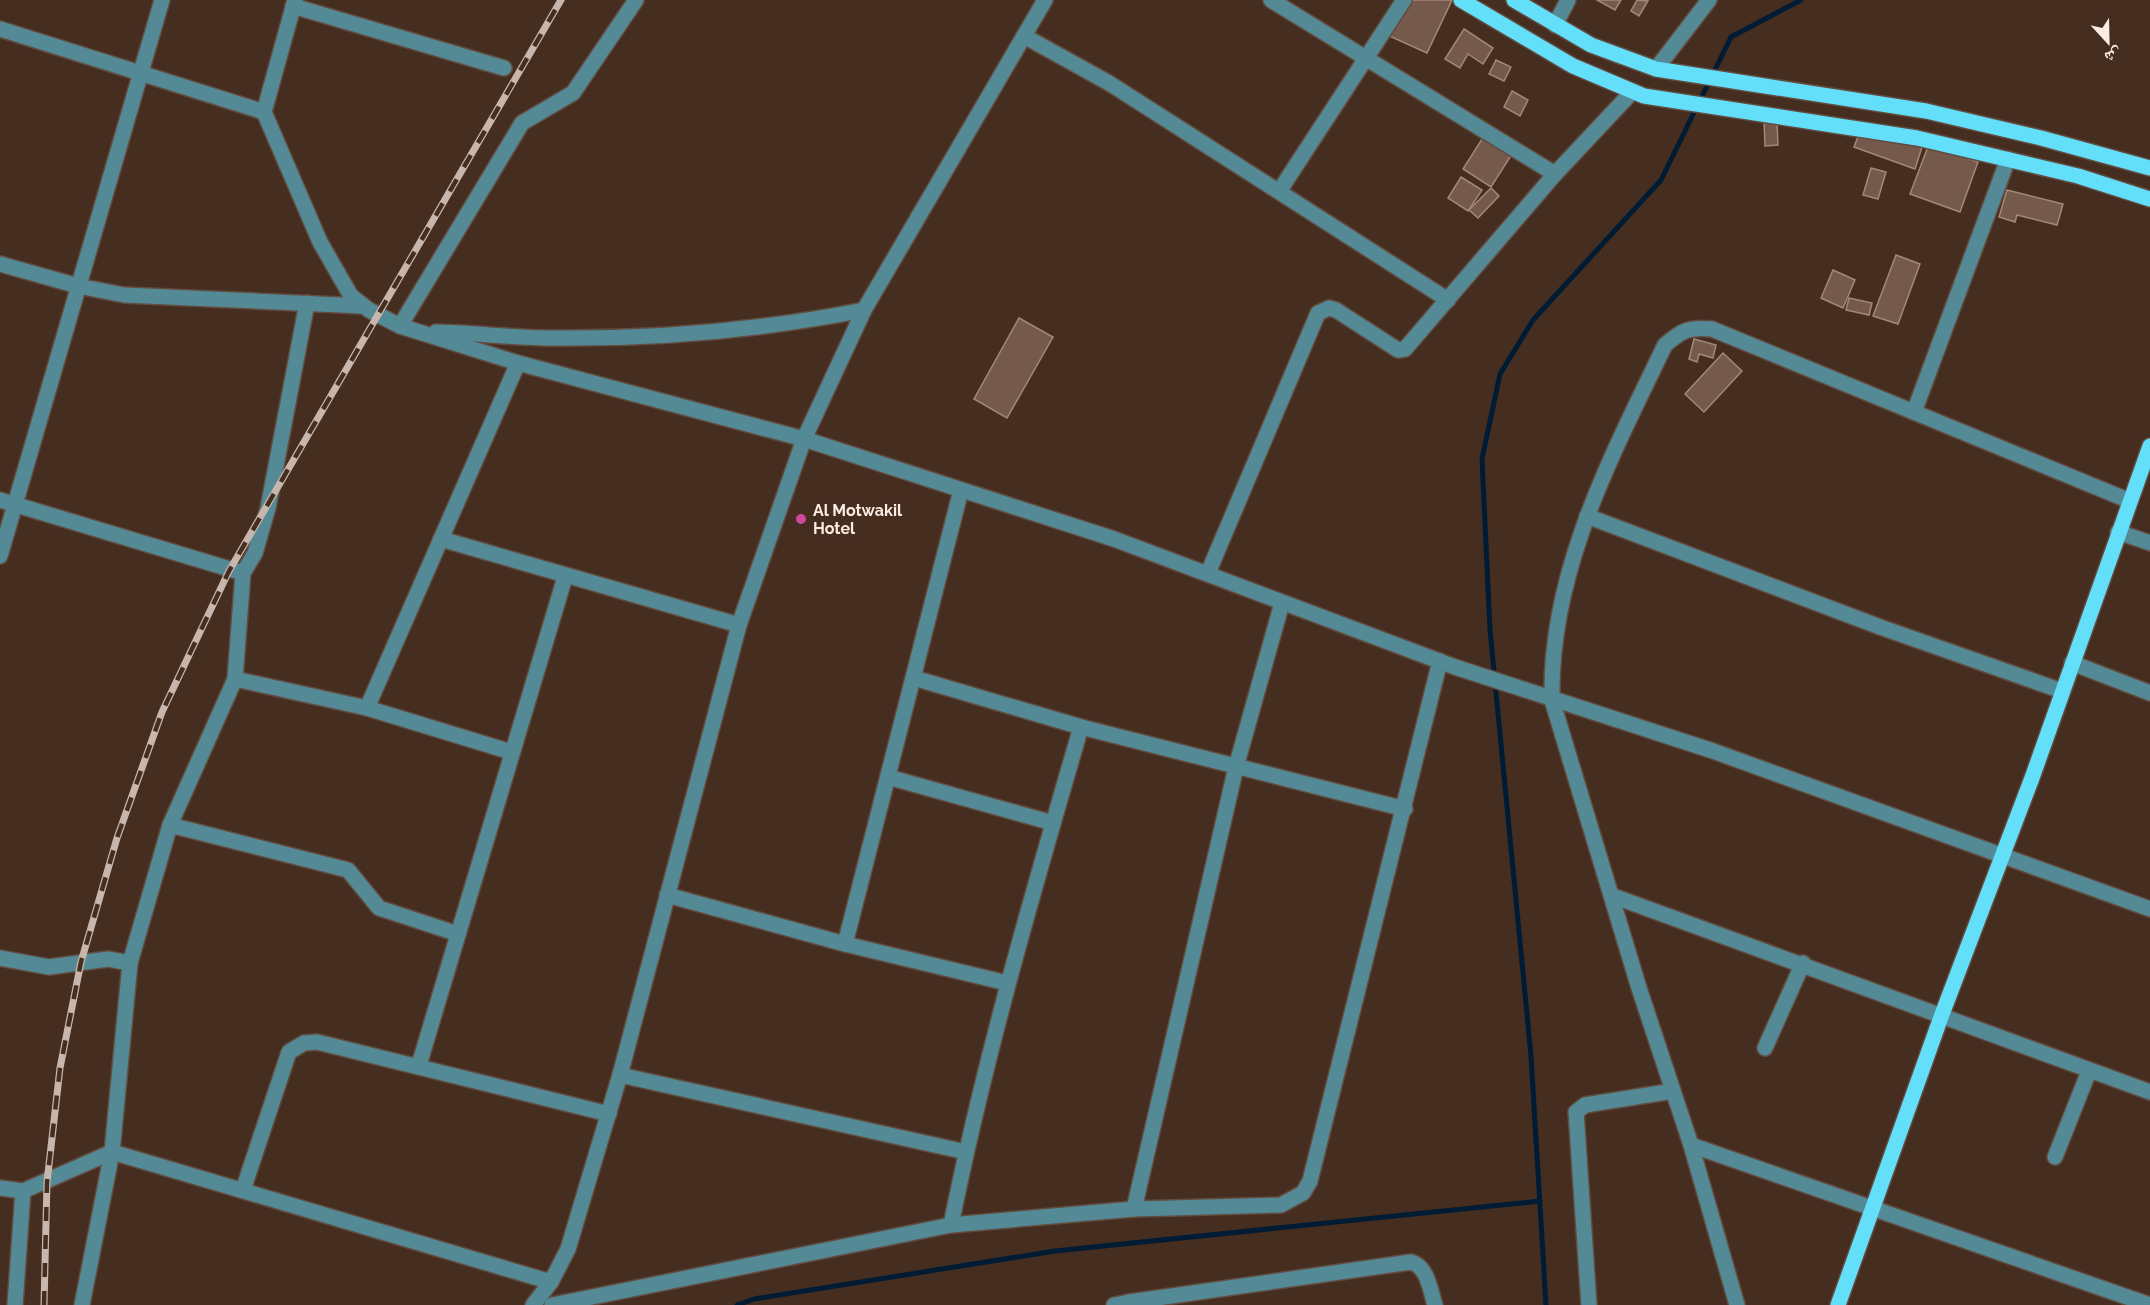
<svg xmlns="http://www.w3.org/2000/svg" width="2150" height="1305" viewBox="0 0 2150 1305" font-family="Raleway,'Noto Naskh Arabic',sans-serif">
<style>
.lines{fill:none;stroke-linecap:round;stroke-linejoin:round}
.stream{stroke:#001c34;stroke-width:5}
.building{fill:#755a4c;stroke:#a48778;stroke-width:1.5}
.minor-casing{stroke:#624b3f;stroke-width:18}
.major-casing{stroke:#624b3f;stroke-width:18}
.minor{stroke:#538a96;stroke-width:15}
.major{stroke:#64dffa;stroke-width:15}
.rail-casing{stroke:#c8b6ac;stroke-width:7}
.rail{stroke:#452d20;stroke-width:4.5;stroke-dasharray:14;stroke-linecap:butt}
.hotel-dot{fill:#d1479c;stroke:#452d20;stroke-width:2}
.labels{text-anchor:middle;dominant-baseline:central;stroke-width:5;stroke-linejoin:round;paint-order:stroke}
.poi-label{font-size:16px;font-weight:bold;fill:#fbebe2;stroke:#452d20;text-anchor:start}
</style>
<rect width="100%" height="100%" fill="#452d20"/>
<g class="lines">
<!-- stream -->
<g class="stream">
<polyline points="737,1305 754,1299 1055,1251 1540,1201"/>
<polyline points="1546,1305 1531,1056 1490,630 1482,459 1500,374 1533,320 1661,180 1731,37 1801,0"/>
</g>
</g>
<!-- building -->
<g class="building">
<polygon points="1403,0 1452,0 1427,53 1387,35"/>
<polygon points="1597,0 1621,0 1615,10"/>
<polygon points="1637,0 1648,1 1639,16 1631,11"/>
<polygon points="1464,29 1493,48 1483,64 1468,54 1460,68 1445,59"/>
<polygon points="1496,60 1511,67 1504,81 1489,74"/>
<polygon points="1512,91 1528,100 1520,116 1504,107"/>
<polygon points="1764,121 1777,121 1778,145 1765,146"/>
<polygon points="1863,123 1923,144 1915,169 1854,147"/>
<polygon points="1484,136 1512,154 1491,187 1463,169"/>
<polygon points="1929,144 1978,162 1960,212 1910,194"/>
<polygon points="1871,168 1886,172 1878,199 1863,195"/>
<polygon points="1461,177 1482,190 1468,211 1448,198"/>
<polygon points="1491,188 1499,196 1478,218 1469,210"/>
<polygon points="2007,190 2063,204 2057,225 2017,215 2015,222 1999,217"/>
<polygon points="1896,255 1920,264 1898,324 1873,316"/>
<polygon points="1833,270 1855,280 1843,308 1821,298"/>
<polygon points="1849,298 1872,303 1869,315 1846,310"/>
<polygon points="1019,318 1053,337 1007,418 974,399"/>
<polygon points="1694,339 1716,345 1713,358 1699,354 1697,362 1689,359"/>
<polygon points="1723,353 1742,371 1704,412 1685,394"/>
</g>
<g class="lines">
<!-- minor casing -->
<g class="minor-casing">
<g id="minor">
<polyline points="295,0 264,112 320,242 351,296 369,310 400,326 518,363 804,439 1114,539 1455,667 1713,751 2150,909"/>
<polyline points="1271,0 1555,174"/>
<polyline points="293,6 504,68"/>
<polyline points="1555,25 1568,0"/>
<polyline points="0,29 264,112"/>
<polyline points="1024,36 1109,83 1448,300"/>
<polyline points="1656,69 1709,0"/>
<polyline points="1280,190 1404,0"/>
<polyline points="0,264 78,286 124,295 362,306"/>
<polyline points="400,326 522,123 573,93 636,0"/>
<path d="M436 332C476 333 515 338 555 338 658 339 762 330 864 310"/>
<polyline points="1914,412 2008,159"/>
<polyline points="0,500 243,573"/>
<polyline points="1587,516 1880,627 2062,691"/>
<polyline points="2118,532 2150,543"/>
<polyline points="441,539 739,625"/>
<polyline points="0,556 162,0"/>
<polyline points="1208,573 1318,313 1329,308 1336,310 1398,350 1405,349 1555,174 1632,92"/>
<polyline points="2072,663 2150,693"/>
<polyline points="914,678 1081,727 1405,809"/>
<polyline points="235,679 367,708 511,752"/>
<polyline points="367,708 518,363"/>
<polyline points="888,777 1053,823"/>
<polyline points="170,825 348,870 379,908 458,934"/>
<polyline points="667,895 845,944 1007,983"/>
<polyline points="1613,896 2150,1092"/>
<polyline points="845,944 961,490"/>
<polyline points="0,958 49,967 108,959 130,963"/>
<polyline points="1765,1048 1803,963"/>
<polyline points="419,1065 565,577"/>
<polyline points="620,1075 966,1152"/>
<polyline points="1691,1145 2150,1305"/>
<polyline points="2055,1157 2089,1071"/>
<polyline points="0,1188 23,1191 112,1152 551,1282"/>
<polyline points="243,1190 289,1052 304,1043 317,1042 609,1114"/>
<polyline points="1134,1209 1236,767 1282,603"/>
<path d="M951 1225C985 1056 1033 892 1081 727"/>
<path d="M1129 1302 1411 1262C1428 1267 1430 1290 1435 1305"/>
<polyline points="15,1305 23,1191"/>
<polyline points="82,1305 112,1152 130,963 170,825 235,679 243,573 255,553 268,508 307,303"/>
<polyline points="533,1305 551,1282 568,1249 620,1075 739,625 804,439 864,310 1045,0"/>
<polyline points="552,1305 951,1225 1134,1209 1281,1205 1303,1193 1310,1181 1440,661"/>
<polyline points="1114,1305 1129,1302 1131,1305"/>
<polyline points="1589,1305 1576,1112 1585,1105 1673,1091"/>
<path d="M1737 1305 1691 1145 1639 988 1552 700C1549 573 1611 457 1665 345 1682 330 1689 327 1712 329L2130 501"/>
</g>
</g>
<!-- major casing -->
<g class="major-casing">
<g id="major">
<polyline points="1461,0 1573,66 1644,96 1917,138 2078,176 2150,199"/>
<polyline points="1514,0 1591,45 1656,69 1926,111 2041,138 2150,168"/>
<polyline points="1838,1305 1941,1017 2032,778 2150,446"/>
</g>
</g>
<!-- minor -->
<use href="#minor" class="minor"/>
<!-- major -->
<use href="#major" class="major"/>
<!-- rail casing -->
<g class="rail-casing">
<polyline id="rail" points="44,1305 47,1182 60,1068 81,962 117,838 162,712 229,571 561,0"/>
</g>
<!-- rail -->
<use href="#rail" class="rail"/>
</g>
<!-- markers -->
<circle class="hotel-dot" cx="801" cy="519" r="6"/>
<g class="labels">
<!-- poi labels -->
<g class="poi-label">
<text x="813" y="510">Al Motwakil<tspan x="813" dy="18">Hotel</tspan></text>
</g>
</g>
<!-- north arrow -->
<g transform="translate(2108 42) rotate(158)" stroke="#452d20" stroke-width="4.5" paint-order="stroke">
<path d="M0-4.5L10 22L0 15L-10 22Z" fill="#fbebe2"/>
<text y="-9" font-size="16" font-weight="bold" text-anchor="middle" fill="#fbebe2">ش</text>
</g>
</svg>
